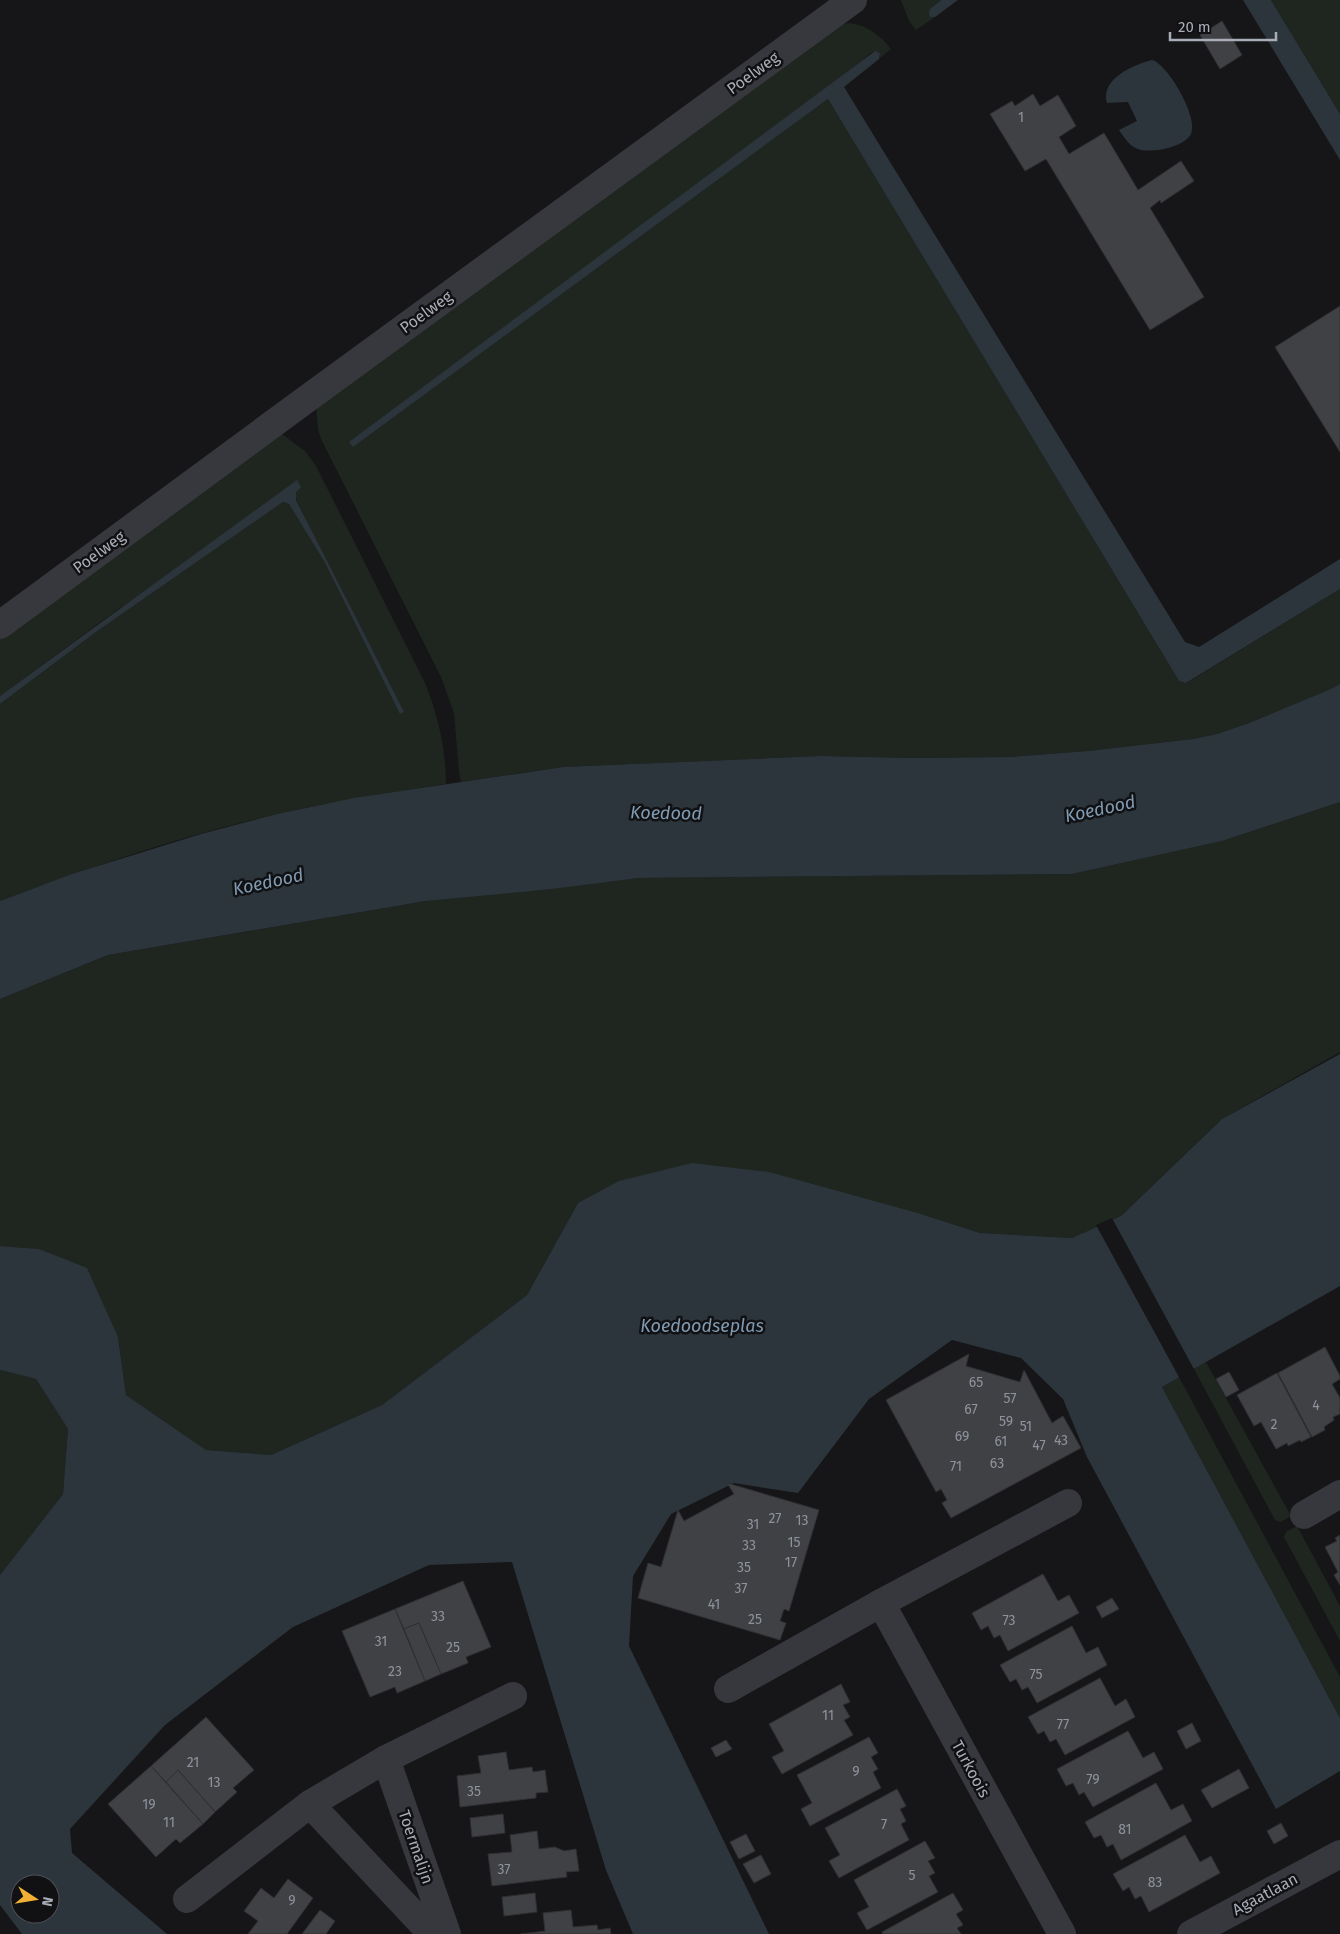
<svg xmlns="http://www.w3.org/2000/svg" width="1340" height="1934" viewBox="0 0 1340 1934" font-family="'Fira Sans',sans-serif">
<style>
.green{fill:#1e261f}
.water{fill:#2c353c;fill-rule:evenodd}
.pier{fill:#161618}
.building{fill:#404145;stroke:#303034}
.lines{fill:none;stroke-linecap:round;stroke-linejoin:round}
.street{stroke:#37383d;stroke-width:28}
.labels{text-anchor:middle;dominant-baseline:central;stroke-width:5;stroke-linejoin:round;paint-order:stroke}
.number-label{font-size:14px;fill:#8e929b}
.street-label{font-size:16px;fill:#a8adb8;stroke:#111113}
.water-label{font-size:18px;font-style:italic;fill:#7f9bb3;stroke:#111113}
</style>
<rect width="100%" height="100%" fill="#161618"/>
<!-- green -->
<g class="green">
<polygon points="901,0 941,0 930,9 933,18 935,17 916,30 909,21"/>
<polygon points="1271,0 1340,0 1340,114"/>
<path d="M850 23C868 26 880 35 891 49L879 59 880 53 872 52 839 79 353 447 828 99 1179 681 1187 683 1340 589V684L1332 689 1249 723 1217 734 1193 739 1088 751 1011 757 913 758 820 756 563 767 461 782 459 772 454 713 441 677 322 441 318 430 316 406 841 24Z"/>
<path d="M279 432 305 451 316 466 425 683C438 715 446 750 446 784 390 793 334 801 278 814 184 835 91 867 0 901V704L96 632 283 502 289 504 325 563 400 714 296 499V492L117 610 0 696V638Z"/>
<polygon points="1340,802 1340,1052 1222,1119 1121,1216 1072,1238 980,1233 921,1214 578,1203 527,1295 382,1405 271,1455 206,1450 126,1395 118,1337 39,1249 0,1246 0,999 108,955 426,901 639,878 1072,874 1222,841"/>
<polygon points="1206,1362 1291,1516 1281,1522 1275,1520 1194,1369"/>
<polygon points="0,1370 36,1379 68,1429 63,1494 0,1575"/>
<polygon points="1179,1377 1340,1677 1340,1718 1162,1387"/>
<polygon points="1297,1526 1340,1606 1340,1641 1284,1537 1286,1532"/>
</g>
<!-- water -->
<g class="water">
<polygon points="941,0 958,0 935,17 930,17 929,14 930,9"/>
<polygon points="1243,0 1271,0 1340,114 1340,160"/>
<polygon points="875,51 880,53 879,59 844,87 1185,642 1199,647 1340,559 1340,589 1186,683 1179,681 828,99 353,447 349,442"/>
<path d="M1152 60C1168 64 1199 118 1191 134 1185 147 1151 154 1138 149 1129 146 1124 137 1119 130L1137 121 1128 102 1107 103C1100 79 1133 65 1152 60Z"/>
<polygon points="297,480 301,487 296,492 296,500 404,712 400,714 325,563 289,504 283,502 96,632 0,704 0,696"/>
<polygon points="1340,684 1340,802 1222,841 1072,874 639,878 551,889 426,901 108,955 0,999 0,901 72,874 201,834 277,814 354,798 563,767 820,756 913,758 1011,757 1088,751 1193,739 1217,734 1249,723 1331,689"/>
<path d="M1340 1054V1286L1162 1387 1340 1718V1771L1276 1809 1087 1457 1063 1399 1021 1358 952 1340 869 1399 798 1493 734 1483 671 1514 633 1576 629 1646 769 1934H633L606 1870 512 1562 429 1565 293 1627 165 1725 70 1829 72 1853 167 1934H22L0 1905V1575L63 1494 68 1429 36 1379 0 1370V1246L39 1249 87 1268 118 1337 126 1395 206 1450 271 1455 382 1405 527 1295 578 1203 619 1181 692 1163 769 1172 921 1214 980 1233 1072 1238 1121 1216 1222 1119ZM20 1884H50V1914H20Z"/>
</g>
<!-- pier -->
<polygon class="pier" points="1112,1218 1195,1371 1180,1379 1096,1225"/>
<!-- building -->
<g class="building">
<polygon points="1222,21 1242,55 1220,69 1200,35"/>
<polygon points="1033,94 1040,106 1058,95 1076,126 1059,137 1069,154 1104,133 1138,190 1181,161 1194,181 1161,203 1160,200 1150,208 1204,297 1150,330 1046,159 1025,171 990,114 1012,101 1015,106"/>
<polygon points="1340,306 1340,452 1275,347"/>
<polygon points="1325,1347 1340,1376 1340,1379 1332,1384 1340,1398 1340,1414 1333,1417 1334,1420 1324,1427 1325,1430 1312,1437 1278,1373"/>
<polygon points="969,1354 966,1366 1020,1382 1024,1370 1052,1423 1063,1416 1081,1448 951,1518 942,1503 947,1500 941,1489 936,1492 886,1400"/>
<polygon points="1229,1372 1239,1390 1226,1397 1216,1379"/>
<polygon points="1277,1373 1311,1437 1301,1442 1300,1440 1288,1446 1287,1443 1276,1449 1261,1422 1254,1426 1237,1395"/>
<polygon points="727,1483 819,1510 789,1611 784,1609 780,1621 786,1623 780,1640 638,1598 648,1563 661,1567 678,1510 684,1521 734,1494"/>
<polygon points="1340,1535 1340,1585 1334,1575 1338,1572 1325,1547 1337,1541 1335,1538"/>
<polygon points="1043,1574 1058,1601 1069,1595 1079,1613 1008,1651 1000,1635 994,1638 988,1626 981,1630 972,1613"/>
<polygon points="463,1581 491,1647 466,1657 468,1663 441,1674 419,1623 404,1629 395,1609"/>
<polygon points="1112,1598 1119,1609 1102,1618 1096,1607"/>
<polygon points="395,1609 425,1681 397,1693 395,1687 370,1697 342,1631"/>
<polygon points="419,1623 441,1674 425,1681 404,1629"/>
<polygon points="1072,1626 1086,1653 1098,1647 1107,1665 1037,1703 1028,1687 1022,1690 1016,1679 1010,1682 1000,1665"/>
<polygon points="1100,1678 1115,1706 1126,1699 1135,1717 1065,1755 1056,1739 1050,1742 1044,1731 1038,1734 1028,1717"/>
<polygon points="841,1684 850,1702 843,1705 850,1717 844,1720 853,1735 782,1774 772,1757 784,1751 769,1724"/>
<polygon points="206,1717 254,1770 233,1788 237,1792 215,1812 178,1770 166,1782 151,1766"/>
<polygon points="1192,1723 1201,1741 1186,1749 1177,1731"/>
<polygon points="1128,1731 1143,1758 1154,1752 1163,1769 1093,1807 1084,1792 1079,1795 1073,1783 1066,1786 1057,1769"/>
<polygon points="869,1737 878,1753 871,1757 878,1769 873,1772 881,1788 810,1826 801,1809 812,1803 797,1775"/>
<polygon points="726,1740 732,1749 716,1757 711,1748"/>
<polygon points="506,1752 509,1770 532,1767 533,1772 545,1770 548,1792 536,1793 536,1798 460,1807 457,1776 481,1773 478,1756"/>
<polygon points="151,1766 203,1824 180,1843 176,1839 156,1857 108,1804"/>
<polygon points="1239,1769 1249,1788 1212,1808 1201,1790"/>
<polygon points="178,1770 215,1812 203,1824 166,1782"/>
<polygon points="1156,1783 1171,1810 1183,1804 1192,1821 1121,1860 1113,1844 1107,1847 1101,1835 1094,1838 1085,1822"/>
<polygon points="897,1789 906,1806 900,1809 906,1821 901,1824 909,1840 839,1878 829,1861 840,1855 825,1828"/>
<polygon points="503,1814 505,1833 472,1837 470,1818"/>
<polygon points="1281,1823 1288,1836 1274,1844 1267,1831"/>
<polygon points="537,1831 539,1849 555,1847 564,1851 576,1849 579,1871 566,1872 567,1877 492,1886 488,1854 512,1852 510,1835"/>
<polygon points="746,1834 755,1851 739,1859 730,1842"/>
<polygon points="1185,1835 1200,1862 1211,1856 1220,1873 1149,1912 1141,1896 1135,1899 1129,1887 1123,1891 1113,1874"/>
<polygon points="925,1841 935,1858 928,1861 935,1873 929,1876 938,1892 867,1930 857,1913 869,1907 854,1880"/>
<polygon points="761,1855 771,1874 754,1883 743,1864"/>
<polygon points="288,1879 313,1898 287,1934 248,1934 258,1921 244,1911 261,1888 274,1898"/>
<polygon points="535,1893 537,1912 504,1916 502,1897"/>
<polygon points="953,1893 963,1910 956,1914 963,1925 957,1928 961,1934 883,1934 882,1932"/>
<polygon points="320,1910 335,1921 326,1934 302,1934"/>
<polygon points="571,1910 573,1927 597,1925 598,1930 610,1928 611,1934 521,1934 545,1931 543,1913"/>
</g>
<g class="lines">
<!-- street -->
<g class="street">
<polyline points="0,625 293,409 853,0"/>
<polyline points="1304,1515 1340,1494"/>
<polyline points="881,1603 1062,1934"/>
<polyline points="728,1689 881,1603 1068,1503"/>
<polyline points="386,1759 447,1934"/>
<polyline points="310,1804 432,1934"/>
<polyline points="187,1899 310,1804 386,1759 513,1696"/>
<polyline points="1191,1934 1340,1854"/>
</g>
</g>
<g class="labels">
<!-- number labels -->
<g class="number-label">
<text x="1021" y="117">1</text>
<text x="976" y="1382">65</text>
<text x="1010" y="1398">57</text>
<text x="1316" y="1405">4</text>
<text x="971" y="1409">67</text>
<text x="1006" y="1421">59</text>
<text x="1274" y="1424">2</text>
<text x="1026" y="1426">51</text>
<text x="962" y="1436">69</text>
<text x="1061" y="1440">43</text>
<text x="1001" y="1441">61</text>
<text x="1039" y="1445">47</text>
<text x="997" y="1463">63</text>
<text x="956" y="1466">71</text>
<text x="775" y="1518">27</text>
<text x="802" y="1520">13</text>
<text x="753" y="1524">31</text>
<text x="794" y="1542">15</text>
<text x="749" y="1545">33</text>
<text x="791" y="1562">17</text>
<text x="744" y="1567">35</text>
<text x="741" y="1588">37</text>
<text x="714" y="1604">41</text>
<text x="438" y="1616">33</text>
<text x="755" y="1619">25</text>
<text x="1009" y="1620">73</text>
<text x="381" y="1641">31</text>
<text x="453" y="1647">25</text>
<text x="395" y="1671">23</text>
<text x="1036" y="1674">75</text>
<text x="828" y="1715">11</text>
<text x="1063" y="1724">77</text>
<text x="193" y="1762">21</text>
<text x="856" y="1771">9</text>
<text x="1093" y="1779">79</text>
<text x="214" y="1782">13</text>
<text x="474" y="1791">35</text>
<text x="149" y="1804">19</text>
<text x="169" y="1822">11</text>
<text x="884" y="1824">7</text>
<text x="1125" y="1829">81</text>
<text x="504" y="1869">37</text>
<text x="912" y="1875">5</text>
<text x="1155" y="1882">83</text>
<text x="292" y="1900">9</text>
</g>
<!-- street labels -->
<g class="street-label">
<text transform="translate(753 73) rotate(-36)">Poelweg</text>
<text transform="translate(426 312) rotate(-36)">Poelweg</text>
<text transform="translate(99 552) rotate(-36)">Poelweg</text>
<text transform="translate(971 1769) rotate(61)">Turkoois</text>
<text transform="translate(416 1847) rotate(71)">Toermalijn</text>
<text transform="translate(1265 1894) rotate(-28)">Agaatlaan</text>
</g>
<!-- water labels -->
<g class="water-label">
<text transform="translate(1100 809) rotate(-12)">Koedood</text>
<text transform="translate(666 813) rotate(1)">Koedood</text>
<text transform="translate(268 882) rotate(-12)">Koedood</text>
<text x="702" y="1326">Koedoodseplas</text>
</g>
</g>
<!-- north arrow -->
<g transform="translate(35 1899) rotate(102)"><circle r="24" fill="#111113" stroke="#4d4f55"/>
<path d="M0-4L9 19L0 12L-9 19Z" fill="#f2b134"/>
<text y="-8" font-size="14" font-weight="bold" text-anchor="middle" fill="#a8adb8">N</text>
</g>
<!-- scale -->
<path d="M1170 32v8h106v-8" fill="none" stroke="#a8adb8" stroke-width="2.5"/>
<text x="1178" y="32" font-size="15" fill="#a8adb8" stroke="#111113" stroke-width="4" paint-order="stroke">20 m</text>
</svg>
